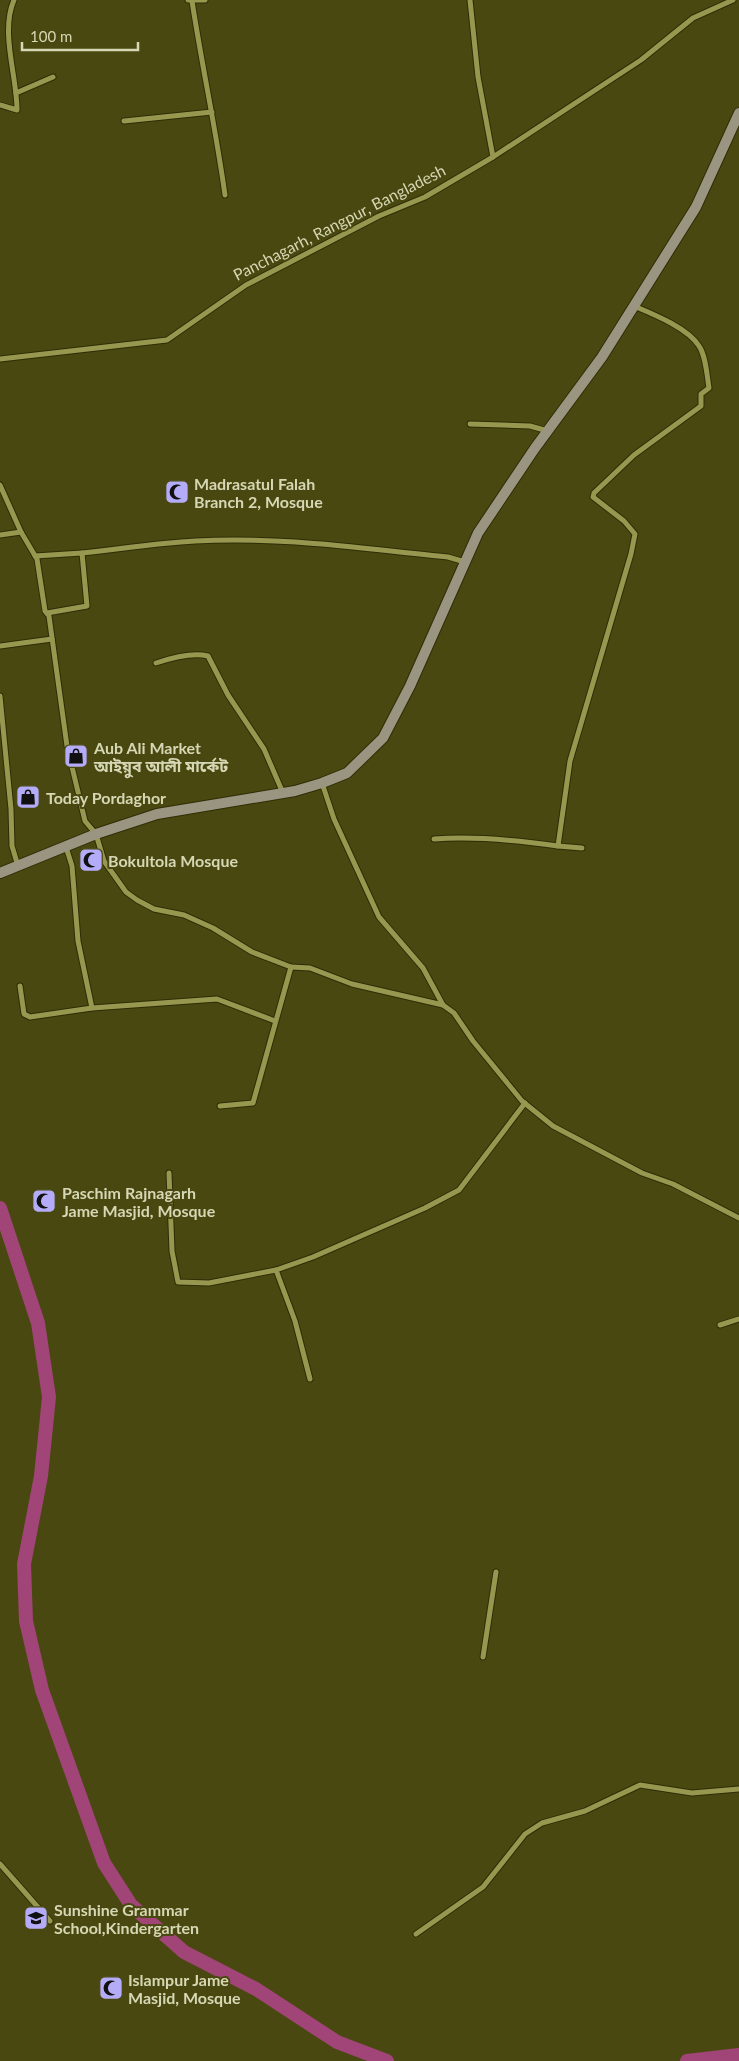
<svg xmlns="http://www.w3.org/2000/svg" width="739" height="2061" viewBox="0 0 739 2061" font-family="Lato,'Noto Sans Bengali',sans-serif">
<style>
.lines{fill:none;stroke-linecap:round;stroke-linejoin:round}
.river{stroke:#a14478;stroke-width:14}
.street-casing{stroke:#2e2d06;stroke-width:7}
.secondary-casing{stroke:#2e2d06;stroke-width:12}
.street{stroke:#989750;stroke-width:5}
.secondary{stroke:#9a9581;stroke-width:10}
.labels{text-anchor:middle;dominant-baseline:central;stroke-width:4;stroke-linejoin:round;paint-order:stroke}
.street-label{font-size:16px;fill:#d6d7b4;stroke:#494810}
.poi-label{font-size:16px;font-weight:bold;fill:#d6d7b4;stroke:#494810;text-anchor:start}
</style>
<rect width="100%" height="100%" fill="#494810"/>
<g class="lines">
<!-- river -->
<g class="river">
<polyline points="0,1208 38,1323 49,1397 41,1476 24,1564 26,1621 42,1690 104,1863 131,1905 184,1952 256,1989 337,2042 387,2061"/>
<polyline points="687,2061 739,2055"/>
</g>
<!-- street casing -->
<g class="street-casing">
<g id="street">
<polyline points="188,0 205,0"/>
<polyline points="470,0 478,77 493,157 641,60 693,18 733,0"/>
<path d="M192 1C202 66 216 130 225 195"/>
<polyline points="16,93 53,77"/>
<path d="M0 105 17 110C17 76 0 32 14 0"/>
<polyline points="124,121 212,112"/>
<polyline points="0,359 167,340 246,285 379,216 425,197 493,157"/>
<polyline points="470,424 530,426 548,431"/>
<polyline points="0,485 21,532"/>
<polyline points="0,535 21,532 37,559 45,611 49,616 67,746 85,821 96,834 104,861 126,892 137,900 154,909 184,915 213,928 252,952 291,967 253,1103 220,1106"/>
<path d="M82 553C120 549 157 543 195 541 280 536 365 549 448 557L465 562"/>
<polyline points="35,556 82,553 87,606 47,613"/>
<polyline points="0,646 52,639"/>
<path d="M156 663C171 658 192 652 208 656L228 695 264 749 283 793"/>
<polyline points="0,696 11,809 12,846 18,866"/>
<polyline points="322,783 334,819 379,917 423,968 443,1005"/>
<path d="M434 839C476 836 516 840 558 846"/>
<polyline points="66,847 72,866 78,941 92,1008 217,999 275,1021"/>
<path d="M582 848 558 846 570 761 631 554 635 534 624 521 593 497 594 493 634 455 701 406V394L709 388C707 376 706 356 699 346 688 328 653 314 634 306"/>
<polyline points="291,967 310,968 352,984 443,1005 454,1013 473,1041 522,1101 553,1126 642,1173 673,1184 739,1218"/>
<polyline points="20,986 24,1014 30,1017 92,1008"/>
<polyline points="169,1173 172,1251 178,1282 209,1283 276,1270 313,1257 425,1208 459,1190 525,1103"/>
<polyline points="276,1270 295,1321 310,1379"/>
<polyline points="720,1325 739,1319"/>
<polyline points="483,1657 496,1572"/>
<polyline points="0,1864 50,1921"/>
<polyline points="416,1934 483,1887 525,1834 542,1823 585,1811 640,1785 692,1793 739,1789"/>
</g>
</g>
<!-- secondary casing -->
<g class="secondary-casing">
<polyline id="secondary" points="0,873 96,834 157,814 295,791 322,783 347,773 383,738 410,686 478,533 535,448 602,357 696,207 739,113"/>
</g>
<!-- street -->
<use href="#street" class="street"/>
<!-- secondary -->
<use href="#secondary" class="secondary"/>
</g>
<!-- icons -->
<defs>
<g id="mosque-square" transform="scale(1.25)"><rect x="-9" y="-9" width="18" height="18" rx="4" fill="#b4acf9" stroke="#494810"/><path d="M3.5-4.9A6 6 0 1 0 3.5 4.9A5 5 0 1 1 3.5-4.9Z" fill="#111"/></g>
<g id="shop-square" transform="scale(1.25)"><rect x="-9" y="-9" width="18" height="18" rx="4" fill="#b4acf9" stroke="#494810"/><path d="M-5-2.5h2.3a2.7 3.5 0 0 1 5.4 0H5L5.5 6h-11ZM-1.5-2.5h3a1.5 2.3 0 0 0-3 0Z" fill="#111"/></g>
<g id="school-square" transform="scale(1.25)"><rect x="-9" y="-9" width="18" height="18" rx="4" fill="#b4acf9" stroke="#494810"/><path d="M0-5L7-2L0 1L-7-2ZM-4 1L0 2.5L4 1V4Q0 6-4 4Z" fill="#111"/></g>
</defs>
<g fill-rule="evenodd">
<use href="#mosque-square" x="177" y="492"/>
<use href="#shop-square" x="76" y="756"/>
<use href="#shop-square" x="28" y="797"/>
<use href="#mosque-square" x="91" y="860"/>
<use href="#mosque-square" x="44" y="1201"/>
<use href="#school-square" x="36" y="1918"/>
<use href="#mosque-square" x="111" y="1988"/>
</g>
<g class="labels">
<!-- street labels -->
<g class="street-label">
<text transform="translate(339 222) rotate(-27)">Panchagarh, Rangpur, Bangladesh</text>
</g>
<!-- poi labels -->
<g class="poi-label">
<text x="194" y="483">Madrasatul Falah<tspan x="194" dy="18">Branch 2, Mosque</tspan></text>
<text x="94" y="747">Aub Ali Market<tspan x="94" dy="18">আইয়ুব আলী মার্কেট</tspan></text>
<text x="46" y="797">Today Pordaghor</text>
<text x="108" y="860">Bokultola Mosque</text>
<text x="62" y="1192">Paschim Rajnagarh<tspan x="62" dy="18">Jame Masjid, Mosque</tspan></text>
<text x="54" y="1909">Sunshine Grammar<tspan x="54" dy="18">School,Kindergarten</tspan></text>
<text x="128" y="1979">Islampur Jame<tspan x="128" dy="18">Masjid, Mosque</tspan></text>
</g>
</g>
<!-- scale -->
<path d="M22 42v8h116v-8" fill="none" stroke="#d6d7b4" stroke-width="2.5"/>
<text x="30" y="42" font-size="15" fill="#d6d7b4" stroke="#494810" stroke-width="4" paint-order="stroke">100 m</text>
</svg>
